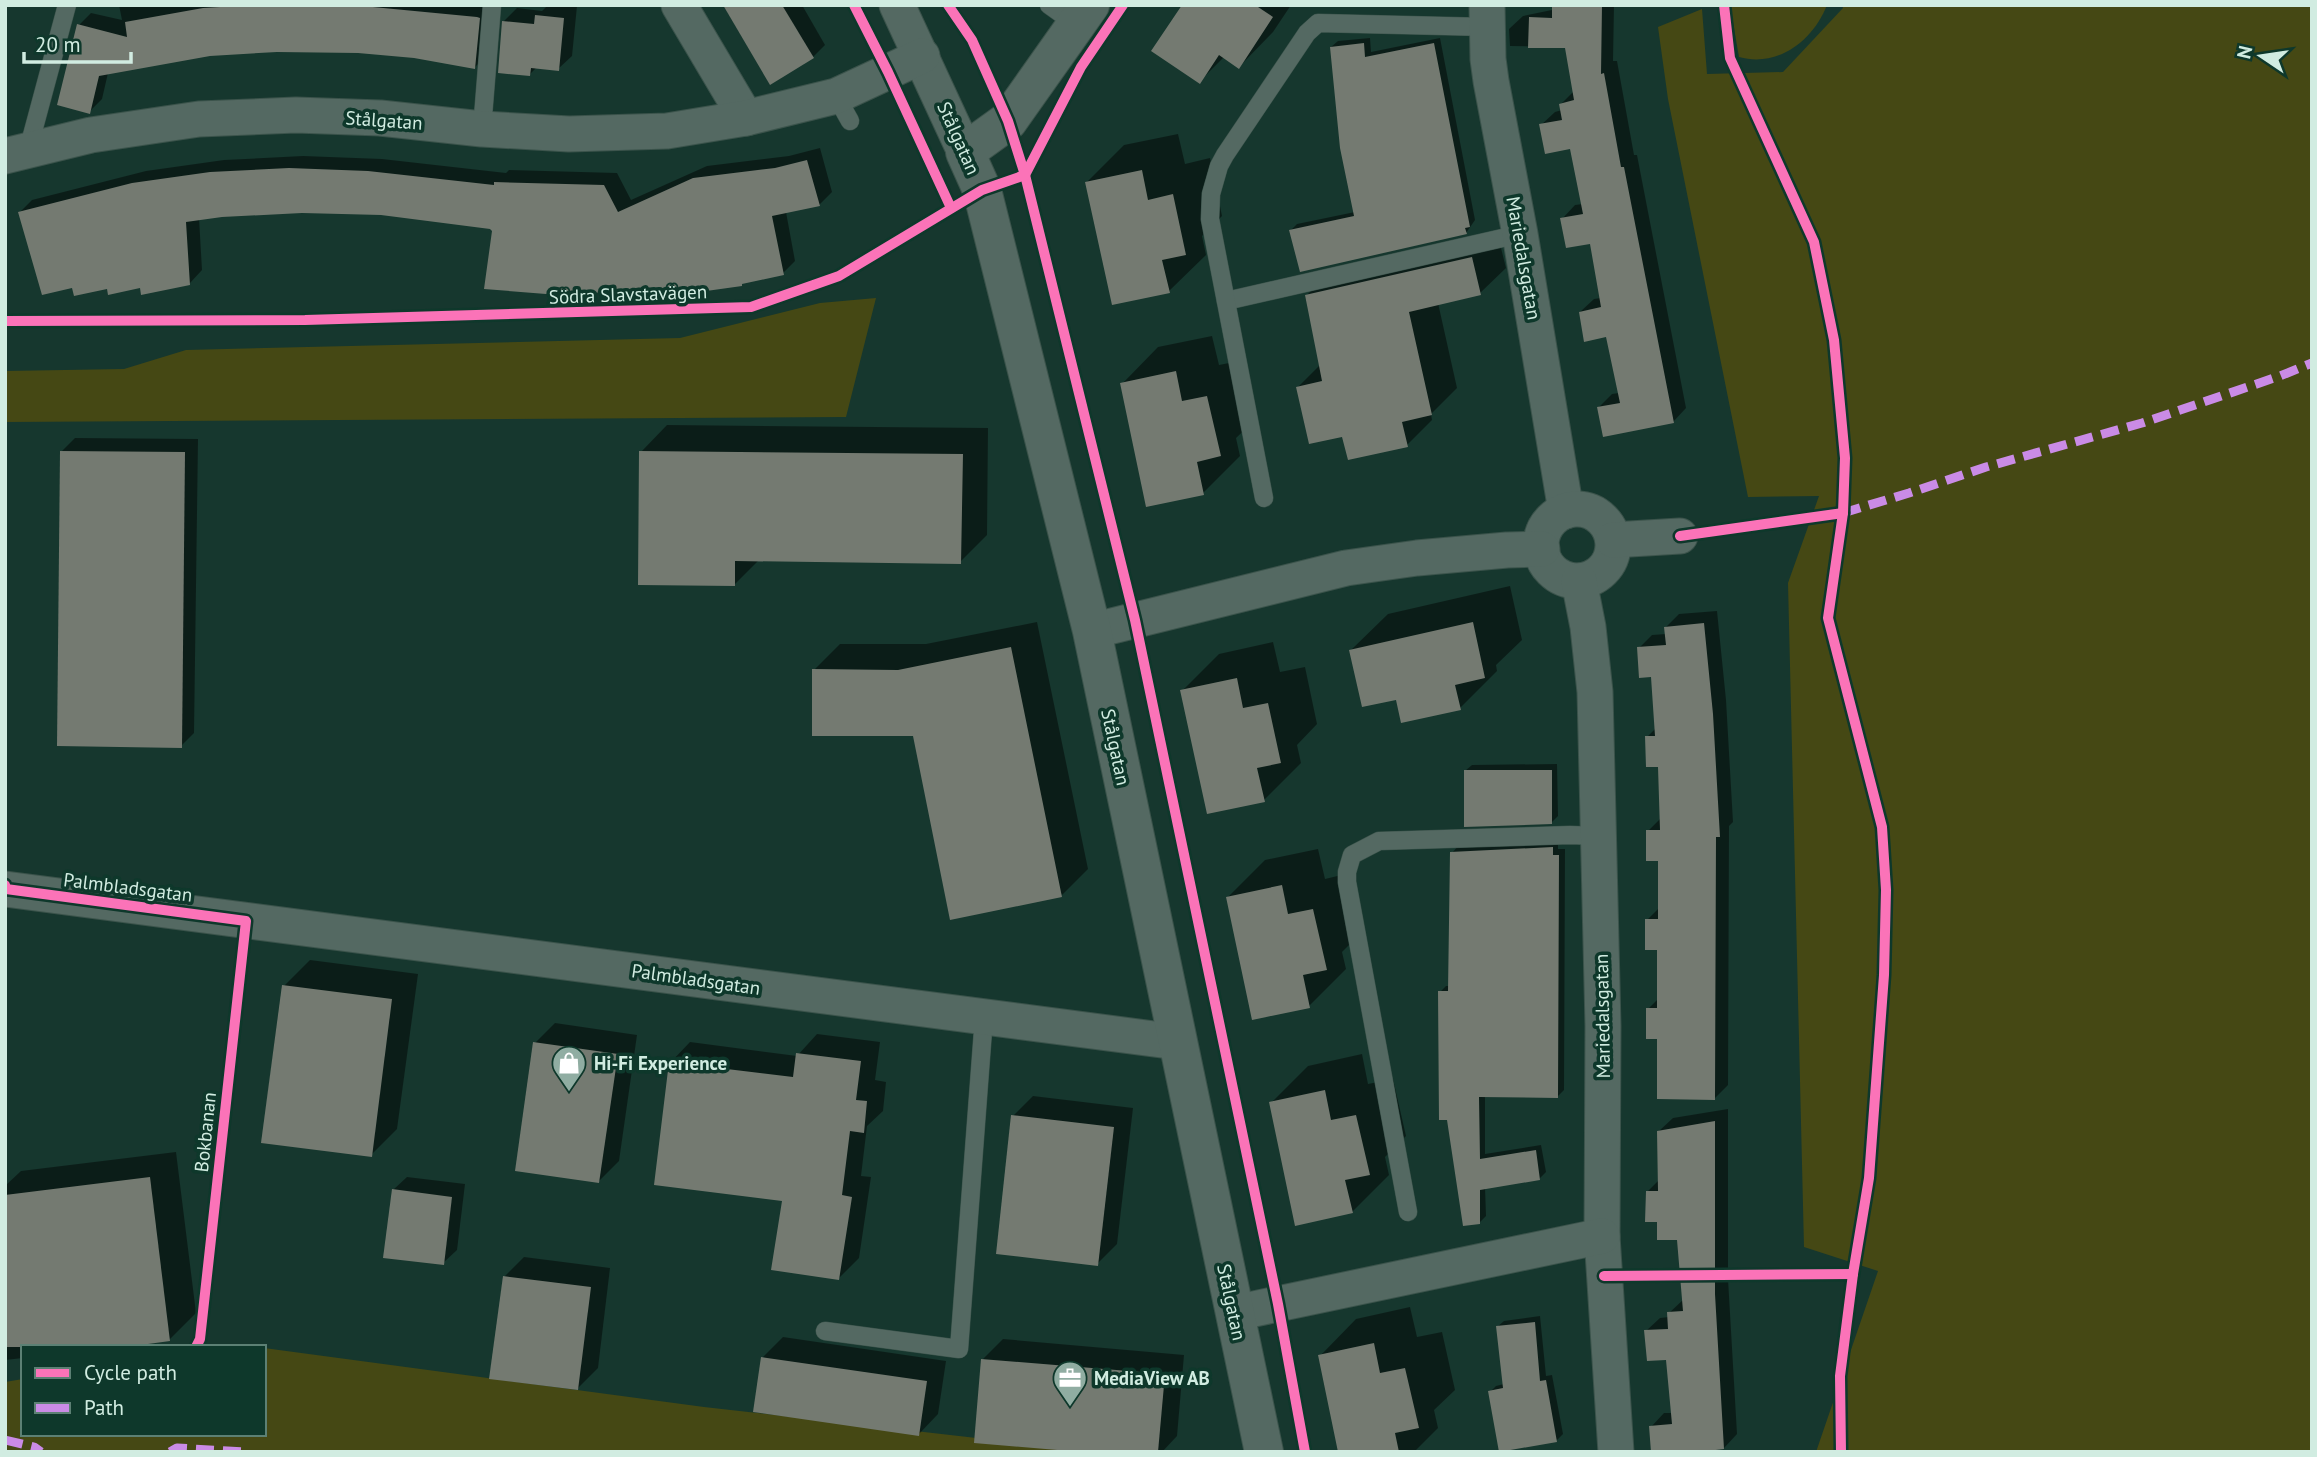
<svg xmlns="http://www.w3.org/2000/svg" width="2317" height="1457" viewBox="0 0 2317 1457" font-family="'PT Sans',sans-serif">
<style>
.green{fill:#454814}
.shadow{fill:#0007}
.building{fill:#747a71}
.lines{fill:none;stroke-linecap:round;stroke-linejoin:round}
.service-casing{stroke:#3b534b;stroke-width:19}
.minor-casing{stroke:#3b534b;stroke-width:37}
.tertiary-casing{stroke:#3b534b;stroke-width:40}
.service{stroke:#546962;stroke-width:18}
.minor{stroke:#546962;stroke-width:35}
.tertiary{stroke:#546962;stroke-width:38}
.quiet{stroke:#ca8be6;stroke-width:9;stroke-dasharray:18 9;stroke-linecap:butt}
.cycleway-casing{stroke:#0e382b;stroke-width:15}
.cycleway{stroke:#fb73b8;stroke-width:10}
.labels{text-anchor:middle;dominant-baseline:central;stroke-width:7;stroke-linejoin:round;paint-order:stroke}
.street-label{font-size:19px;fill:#d1ece1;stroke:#0e382b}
.poi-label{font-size:19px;font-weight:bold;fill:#d1ece1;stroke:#0e382b;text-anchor:start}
</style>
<rect width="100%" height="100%" fill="#16372e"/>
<!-- green -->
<g class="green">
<path d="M1730 5H1827C1813 41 1777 68 1739 57Z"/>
<polygon points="1842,5 2312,5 2312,1452 1816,1452 1878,1271 1804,1247 1788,583 1819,496 1748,497 1668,99 1658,27 1702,9 1707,74 1783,72 1843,8"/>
<polygon points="876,298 846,417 5,422 5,371 124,369 186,350 680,338 820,303"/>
<polygon points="264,1348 704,1407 1098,1452 5,1452 5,1382 23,1379 23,1434 264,1434"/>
</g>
<!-- shadow -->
<g class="shadow">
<polygon points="119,5 483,5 491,6 487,55 475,67 414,57 359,51 277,51 210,54 108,73 102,99 89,112 79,25 91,13 122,20"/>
<polygon points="548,5 577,6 572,56 558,69 537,67 530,74 504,21 517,8 542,11"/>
<polygon points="724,5 802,5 825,45 813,57"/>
<polygon points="1185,5 1291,5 1273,32 1239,67 1224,57 1200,81"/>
<polygon points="1576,5 1614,5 1613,61 1617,61 1634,155 1637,155 1686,408 1673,422 1599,407 1612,394 1619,393 1607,335 1580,312 1594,299 1601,298 1591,242 1562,219 1575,205 1583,204 1571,147 1541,125 1555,112 1562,110 1561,104 1574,91 1566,47 1510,46 1509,29 1523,16"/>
<polygon points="1370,38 1371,52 1440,38 1475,220 1466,233 1291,230 1297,224 1355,212 1331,47 1338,41"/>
<polygon points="1178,134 1185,164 1210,158 1222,216 1202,236 1206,255 1169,291 1087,182 1124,145"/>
<polygon points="820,148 832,192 819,205 786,212 795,261 783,273 494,230 491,227 381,214 302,211 199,218 202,270 190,283 73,286 20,212 32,200 146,171 224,160 303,156 382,159 506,173 509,170 617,173 631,200 707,166 789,156"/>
<polygon points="1497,232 1506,268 1480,293 1438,303 1457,388 1431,414 1432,420 1407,445 1344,435 1298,387 1320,365 1307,295 1332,270"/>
<polygon points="1212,336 1219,365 1244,360 1257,418 1236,438 1240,456 1203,493 1122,384 1158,347"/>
<polygon points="667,425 988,428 987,535 960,562 759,560 734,585 641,452"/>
<polygon points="75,438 198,439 194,733 181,746 61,452"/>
<polygon points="1510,586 1522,640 1496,665 1497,671 1460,708 1397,697 1351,650 1388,614"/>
<polygon points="1717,611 1726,700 1733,822 1729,826 1728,1085 1715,1098 1659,1037 1648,1009 1659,998 1659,948 1647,920 1659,908 1659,859 1648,831 1662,817 1660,765 1647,737 1656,728 1652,675 1639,648 1652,635 1666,634 1666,627 1679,614"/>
<polygon points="1037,622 1088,869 1062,895 914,735 814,670 840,644 926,644"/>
<polygon points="1273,642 1280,672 1305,667 1317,724 1297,745 1301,763 1264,800 1182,691 1219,654"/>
<polygon points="1557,764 1558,816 1552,822 1465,771 1472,765"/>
<polygon points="1558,841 1558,849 1565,849 1564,1090 1558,1096 1485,1095 1485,1154 1541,1145 1546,1172 1539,1179 1485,1187 1486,1216 1479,1223 1440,992 1446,986 1450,986 1452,853 1458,846"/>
<polygon points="1318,849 1325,879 1350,873 1363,931 1342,952 1346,969 1309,1006 1228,897 1265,860"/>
<polygon points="310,960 418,974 397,1129 371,1155 284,986"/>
<polygon points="555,1023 637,1035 619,1161 599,1181 535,1043"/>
<polygon points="817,1034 880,1042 875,1080 886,1082 883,1111 867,1126 861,1176 871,1177 859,1258 839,1278 784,1199 670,1063 690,1042 797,1056"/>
<polygon points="1362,1054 1368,1084 1393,1079 1406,1136 1385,1157 1389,1175 1352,1212 1271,1103 1308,1066"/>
<polygon points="1033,1096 1133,1108 1117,1244 1097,1264 1013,1116"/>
<polygon points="1728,1109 1728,1279 1737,1434 1724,1448 1651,1427 1664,1413 1673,1413 1668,1358 1646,1331 1660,1318 1669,1317 1669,1313 1684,1299 1679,1238 1659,1220 1647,1192 1659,1180 1659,1131 1673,1118"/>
<polygon points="176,1152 196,1313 169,1340 23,1347 23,1358 5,1360 5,1186 21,1171"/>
<polygon points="407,1177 465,1184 457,1250 443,1263 393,1190"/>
<polygon points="524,1257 610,1268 598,1368 578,1388 504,1277"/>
<polygon points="1410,1307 1417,1337 1442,1332 1455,1390 1434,1410 1438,1428 1414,1452 1340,1452 1320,1356 1356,1319"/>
<polygon points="1540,1316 1546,1376 1552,1375 1563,1434 1557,1440 1490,1392 1496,1386 1504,1384 1497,1327 1504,1321"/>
<polygon points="783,1337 946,1361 938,1414 918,1435 763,1357"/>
<polygon points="1003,1339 1184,1355 1177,1436 1162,1452 1102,1452 983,1359"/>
</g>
<!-- building -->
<g class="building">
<polygon points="255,5 352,5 477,17 480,18 475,69 414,58 358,53 277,52 210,56 99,76 90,114 57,105 77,24 127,37 125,22 203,8"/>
<polygon points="723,5 782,5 814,58 770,85"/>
<polygon points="1182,5 1255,5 1273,17 1239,69 1219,55 1200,84 1151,51"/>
<polygon points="1552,5 1602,5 1601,74 1604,73 1621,167 1624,167 1674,423 1603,437 1597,407 1620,403 1606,337 1584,342 1579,312 1601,307 1590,244 1566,248 1560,218 1583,214 1570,149 1545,154 1539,124 1562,120 1559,104 1574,100 1565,48 1528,48 1529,17 1552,18"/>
<polygon points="535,15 564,18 559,71 531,68 530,76 498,73 502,21 534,24"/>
<polygon points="1364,43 1365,57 1434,43 1470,227 1465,228 1467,234 1300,272 1289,230 1354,216 1340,148 1330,47"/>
<polygon points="807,160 820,206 772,216 784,275 742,284 742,286 692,293 691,290 546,294 484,289 492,231 490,229 381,215 302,213 222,217 186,222 190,285 141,295 140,288 108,295 107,289 74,296 72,288 42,295 18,212 132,183 210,172 289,168 368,171 494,185 494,182 604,185 618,212 693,178 775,168"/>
<polygon points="1142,170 1148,200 1173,194 1186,255 1162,260 1170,293 1112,305 1085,182"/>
<polygon points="1472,257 1481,295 1409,312 1432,415 1402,422 1408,447 1348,460 1342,437 1309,444 1296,387 1322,381 1305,295"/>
<polygon points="1176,371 1182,401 1207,396 1221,456 1197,462 1204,495 1146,507 1120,383"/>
<polygon points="60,451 185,452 182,748 57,746"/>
<polygon points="639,451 963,454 961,564 735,561 735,586 638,585"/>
<polygon points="1473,622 1485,678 1455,685 1461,710 1401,723 1396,700 1362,707 1349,650"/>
<polygon points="1704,623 1713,714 1720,837 1716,837 1715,1100 1657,1099 1657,1039 1646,1039 1646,1008 1657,1008 1657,950 1645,950 1645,919 1658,919 1658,861 1646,861 1646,830 1660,830 1658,767 1646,767 1645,736 1655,736 1651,677 1639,678 1637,647 1666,645 1664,627"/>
<polygon points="1011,647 1062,897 950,920 913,736 812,736 812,669 898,670"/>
<polygon points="1237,678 1243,708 1268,703 1281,763 1257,768 1265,802 1207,814 1180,690"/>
<polygon points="1464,770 1552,770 1552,824 1464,827"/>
<polygon points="1553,847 1553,855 1559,855 1558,1098 1479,1097 1480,1159 1536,1150 1540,1180 1480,1190 1480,1224 1463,1226 1447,1120 1439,1120 1438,991 1448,991 1450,852"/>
<polygon points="1282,885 1288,914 1313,909 1327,970 1303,975 1310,1008 1252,1020 1226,897"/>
<polygon points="282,985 392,999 372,1157 261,1143"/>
<polygon points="533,1042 618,1054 599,1183 515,1171"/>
<polygon points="796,1053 861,1061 856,1100 867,1101 864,1133 850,1131 842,1195 852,1197 839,1280 771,1270 782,1201 654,1185 669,1062 793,1077"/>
<polygon points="1325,1090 1331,1120 1356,1115 1370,1175 1345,1180 1353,1213 1295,1226 1269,1102"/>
<polygon points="1011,1115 1114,1127 1098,1266 996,1254"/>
<polygon points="1715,1121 1715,1294 1724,1449 1699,1452 1651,1452 1649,1426 1672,1424 1666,1360 1647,1361 1644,1330 1668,1329 1667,1312 1683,1311 1677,1240 1657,1240 1657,1222 1645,1222 1646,1191 1658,1191 1657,1131"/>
<polygon points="150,1177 170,1341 126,1347 5,1347 5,1195"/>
<polygon points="392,1189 452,1197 444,1265 383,1258"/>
<polygon points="503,1276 591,1287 578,1390 489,1379"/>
<polygon points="1535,1322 1540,1381 1546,1380 1557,1442 1499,1452 1488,1391 1503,1388 1496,1326"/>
<polygon points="1374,1343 1380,1373 1405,1368 1419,1428 1395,1433 1399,1452 1338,1452 1318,1355"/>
<polygon points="761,1357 927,1381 919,1436 753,1412"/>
<polygon points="981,1359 1165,1374 1158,1452 1081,1452 974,1443"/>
</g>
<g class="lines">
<!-- service casing -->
<g class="service-casing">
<g id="service">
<polyline points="1049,5 1077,25"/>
<polyline points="836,96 850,121"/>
<polyline points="482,129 492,5"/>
<polyline points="28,150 67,5"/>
<polyline points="1226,301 1520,234"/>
<polyline points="1264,498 1210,219 1211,194 1219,166 1225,155 1307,33 1318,23 1487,27"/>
<polyline points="1408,1212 1347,882 1347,872 1352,855 1379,841 1570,835 1598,836"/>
<polyline points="825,1331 959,1349 984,1017"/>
</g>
</g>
<!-- minor casing -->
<g class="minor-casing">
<g id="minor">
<polyline points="679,5 746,118"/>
<polyline points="897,5 965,152"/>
<polyline points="1487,5 1488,59 1491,81 1520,234 1566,511"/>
<polyline points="5,156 91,135 199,119 296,115 380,118 482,129 569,134 667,131 746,118 836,96 922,56"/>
<circle cx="1577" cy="545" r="36"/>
<polyline points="1613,540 1680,536"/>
<polyline points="1579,581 1588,627 1595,692 1603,1026 1602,1236 1616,1452"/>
<polyline points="1092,631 1346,568 1417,558 1507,550 1542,549"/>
<polyline points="5,889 1177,1042"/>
<polyline points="1235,1313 1602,1236"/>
</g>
</g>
<!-- tertiary casing -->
<g class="tertiary-casing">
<polyline id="tertiary" points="1090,5 1008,121 965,152 982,190 1092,631 1264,1452"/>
</g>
<!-- service -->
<use href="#service" class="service"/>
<!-- minor -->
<use href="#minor" class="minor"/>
<!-- tertiary -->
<use href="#tertiary" class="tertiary"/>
<!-- quiet -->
<g class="quiet">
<polyline points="1843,513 1909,493 1986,467 2142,423 2280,376 2312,363"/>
<polyline points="5,1440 34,1447 41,1452"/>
<polyline points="170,1452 177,1448 244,1452"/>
</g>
<!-- cycleway casing -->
<g class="cycleway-casing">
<g id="cycleway">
<polyline points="854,5 888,72 951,208"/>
<polyline points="948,5 972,40 1008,121 1025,175 1135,620 1278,1304 1305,1452"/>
<polyline points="1724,5 1730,58 1814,242 1834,340 1845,458 1843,513 1828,618 1882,827 1886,890 1884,975 1869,1178 1853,1274 1840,1376 1841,1452"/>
<polyline points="5,321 305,320 751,307 839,276 982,190 1025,175 1081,67 1123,5"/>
<polyline points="1680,536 1843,513"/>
<polyline points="5,885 6,889 246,921 200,1339 196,1347"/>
<polyline points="1604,1276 1853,1274"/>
</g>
</g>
<!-- cycleway -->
<use href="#cycleway" class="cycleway"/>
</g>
<!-- icons -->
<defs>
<g id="shop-pin" transform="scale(1.75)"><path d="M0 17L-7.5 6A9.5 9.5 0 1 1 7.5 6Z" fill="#90ada2" stroke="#0e382b"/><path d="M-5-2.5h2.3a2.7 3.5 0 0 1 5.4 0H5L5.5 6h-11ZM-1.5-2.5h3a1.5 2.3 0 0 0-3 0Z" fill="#fff"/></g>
<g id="office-pin" transform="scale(1.75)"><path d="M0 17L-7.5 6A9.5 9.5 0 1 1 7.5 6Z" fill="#90ada2" stroke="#0e382b"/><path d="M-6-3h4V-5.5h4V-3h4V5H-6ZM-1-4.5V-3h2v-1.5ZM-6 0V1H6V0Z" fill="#fff"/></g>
</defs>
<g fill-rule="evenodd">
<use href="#shop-pin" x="569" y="1063"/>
<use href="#office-pin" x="1070" y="1378"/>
</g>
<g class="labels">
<!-- street labels -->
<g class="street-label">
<text transform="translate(384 120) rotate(4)">Stålgatan</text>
<text transform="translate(959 138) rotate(66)">Stålgatan</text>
<text transform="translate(1524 258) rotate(80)">Mariedalsgatan</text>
<text transform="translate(628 294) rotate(-2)">Södra Slavstavägen</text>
<text transform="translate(1116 747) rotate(78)">Stålgatan</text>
<text transform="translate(128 887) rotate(7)">Palmbladsgatan</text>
<text transform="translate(696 979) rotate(8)">Palmbladsgatan</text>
<text transform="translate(1602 1016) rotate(-91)">Mariedalsgatan</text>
<text transform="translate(205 1132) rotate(-84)">Bokbanan</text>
<text transform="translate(1232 1302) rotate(78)">Stålgatan</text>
</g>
<!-- poi labels -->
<g class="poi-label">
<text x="594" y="1063">Hi-Fi Experience</text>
<text x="1094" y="1378">MediaView AB</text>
</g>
</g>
<!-- border -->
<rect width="2317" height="1457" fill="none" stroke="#d1ece1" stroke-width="14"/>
<!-- legend -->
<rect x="21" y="1345" width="245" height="91" fill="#0e382b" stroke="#5c8074" stroke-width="2"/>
<rect x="35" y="1368" width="35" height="10" fill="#fb73b8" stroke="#5c8074" stroke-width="2"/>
<text x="84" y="1380" font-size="21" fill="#d1ece1">Cycle path</text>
<rect x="35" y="1403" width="35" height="10" fill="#ca8be6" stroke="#5c8074" stroke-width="2"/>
<text x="84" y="1415" font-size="21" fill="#d1ece1">Path</text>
<!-- north arrow -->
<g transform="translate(2261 56) rotate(283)" stroke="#0e382b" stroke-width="5" paint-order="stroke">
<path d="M0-5L12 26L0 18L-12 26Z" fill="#d1ece1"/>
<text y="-10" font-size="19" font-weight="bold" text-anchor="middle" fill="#d1ece1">N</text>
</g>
<!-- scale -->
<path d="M24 52v10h107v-10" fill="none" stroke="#d1ece1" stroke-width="3.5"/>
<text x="35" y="52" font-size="21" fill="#d1ece1" stroke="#0e382b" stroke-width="5" paint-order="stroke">20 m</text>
</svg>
